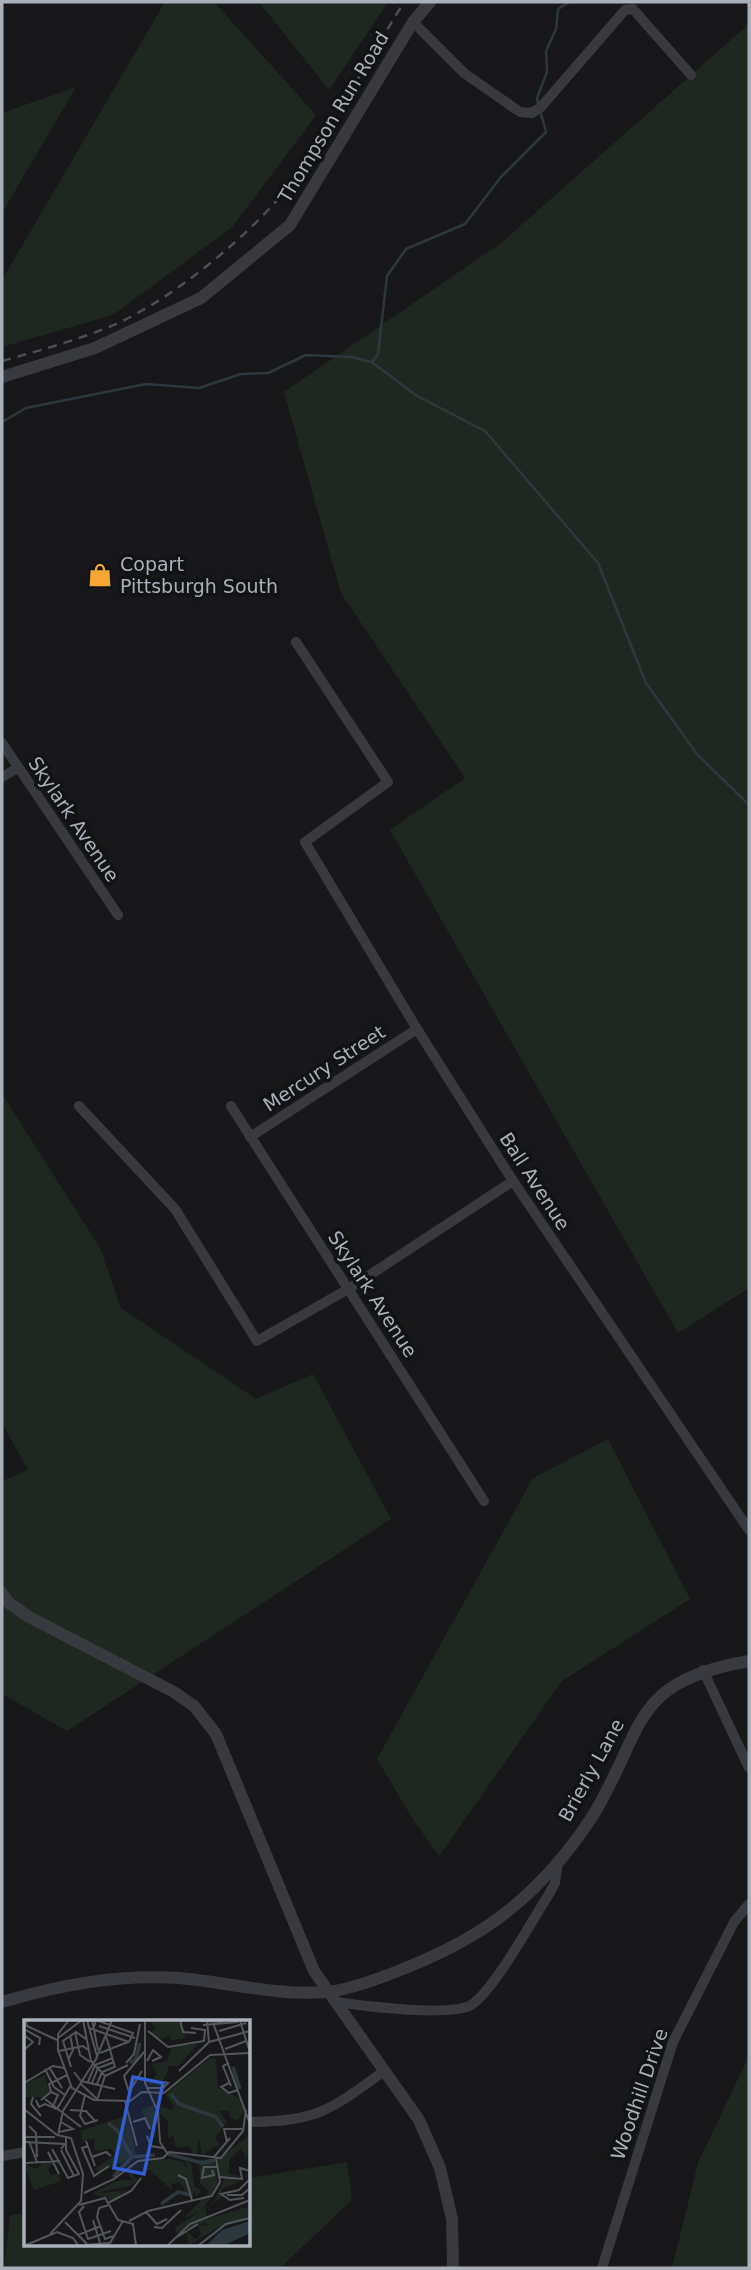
<svg xmlns="http://www.w3.org/2000/svg" width="751" height="2270" viewBox="0 0 751 2270" font-family="'DejaVu Sans',sans-serif">
<style>
.green{fill:#1f2820}
.lines{fill:none;stroke-linecap:round;stroke-linejoin:round}
.stream{stroke:#2d383e;stroke-width:2.5}
.minor{stroke:#383a3f;stroke-width:10}
.tertiary{stroke:#383a3f;stroke-width:12}
.rail{stroke:#4b4e54;stroke-width:2.5;stroke-dasharray:9 7;stroke-linecap:butt}
.labels{text-anchor:middle;dominant-baseline:central;stroke-width:7;stroke-linejoin:round;paint-order:stroke}
.street-label{font-size:19px;fill:#a9b0ba;stroke:#121315}
.poi-label{font-size:19px;fill:#a9b0ba;stroke:#121315;text-anchor:start}
.inset-river{fill:none;stroke:#2d383e;stroke-width:3.5}
.inset-road{fill:none;stroke:#52555a;stroke-width:2}
.view{fill:#325dd4;fill-opacity:0.15;stroke:#325dd4;stroke-width:3.5}
.inset-edge{fill:none;stroke:#a9b0ba;stroke-width:3.5}
</style>
<rect width="100%" height="100%" fill="#18181a"/>
<!-- green -->
<g class="green">
<polygon points="165,2 214,2 316,115 232,227 113,315 2,347 2,280"/>
<polygon points="259,2 388,2 329,90"/>
<polygon points="749,24 749,1288 678,1333 390,830 465,778 341,593 284,392 501,243"/>
<polygon points="76,87 2,213 2,113"/>
<polygon points="2,1094 100,1248 121,1308 256,1399 313,1374 391,1519 67,1731 2,1694 2,1481 28,1470 2,1423"/>
<polygon points="608,1439 690,1599 562,1681 439,1856 414,1821 377,1759 533,1478"/>
<polygon points="749,2056 749,2268 672,2268 698,2163"/>
<polygon points="347,2162 352,2200 280,2268 4,2268 10,2215 26,2213 26,2244 248,2244 249,2178"/>
</g>
<g class="lines">
<!-- stream -->
<g class="stream">
<polyline points="538,104 537,98 547,72 546,51 556,29 558,9 569,2"/>
<polyline points="373,363 417,396 485,431 598,563 646,683 697,754 749,805"/>
<polyline points="2,422 26,408 146,384 199,388 241,374 268,373 306,355 351,357 372,362 378,354 387,276 406,249 465,224 501,177 546,132 540,110"/>
</g>
<!-- minor -->
<g class="minor">
<polyline points="413,22 464,73 520,112 532,113 541,107 625,10 633,9 691,75"/>
<polyline points="296,642 388,782 305,842 417,1029 513,1181 749,1530"/>
<polyline points="2,743 118,915"/>
<polyline points="2,777 18,768"/>
<polyline points="79,1106 175,1209 257,1341 350,1288 513,1181"/>
<polyline points="231,1106 484,1501"/>
<polyline points="250,1137 417,1029"/>
<polyline points="703,1670 749,1768"/>
<path d="M336 2002C362 2006 451 2017 471 2005 493 1992 533 1919 549 1894L555 1883 558 1862"/>
<path d="M248 2122C318 2121 329 2111 384 2071"/>
<polyline points="2,2156 26,2152"/>
<polyline points="602,2268 673,2042 734,1922 749,1904"/>
</g>
<!-- tertiary -->
<g class="tertiary">
<polyline points="2,377 95,348 201,298 290,225 413,22 430,2"/>
<polyline points="2,1593 9,1603 29,1617 174,1692 194,1706 216,1734 314,1971 419,2120 440,2168 452,2219 453,2268"/>
<path d="M2 2002C60 1985 117 1974 179 1978 227 1982 276 1996 326 1992 360 1989 428 1960 459 1943 513 1915 559 1868 592 1817 646 1729 628 1682 749 1661"/>
</g>
<!-- rail -->
<path class="rail" d="M2 361C38 351 74 341 109 327 168 303 253 234 291 183 333 125 367 62 404 2"/>
</g>
<!-- icons -->
<defs>
<g id="shop-bare" transform="scale(1.89)"><path d="M-5-2.5h2.3a2.7 3.5 0 0 1 5.4 0H5L5.5 6h-11ZM-1.5-2.5h3a1.5 2.3 0 0 0-3 0Z" fill="#f6a733" stroke="#121315" stroke-width="2.5" paint-order="stroke"/></g>
</defs>
<g fill-rule="evenodd">
<use href="#shop-bare" x="100" y="575"/>
</g>
<g class="labels">
<!-- street labels -->
<g class="street-label">
<text transform="translate(333 117) rotate(-59)">Thompson Run Road</text>
<text transform="translate(74 819) rotate(56)">Skylark Avenue</text>
<text transform="translate(324 1068) rotate(-33)">Mercury Street</text>
<text transform="translate(535 1181) rotate(57)">Ball Avenue</text>
<text transform="translate(373 1294) rotate(57)">Skylark Avenue</text>
<text transform="translate(591 1770) rotate(-61)">Brierly Lane</text>
<text transform="translate(639 2094) rotate(-71)">Woodhill Drive</text>
</g>
<!-- poi labels -->
<g class="poi-label">
<text x="120" y="564">Copart<tspan x="120" dy="22">Pittsburgh South</tspan></text>
</g>
</g>
<!-- overview -->
<g transform="translate(24 2020)">
<rect width="226" height="226" fill="#18181a"/>
<path d="M125 0H154L162 14 159 19 147 20 145 15 135 20 126 13 132 9ZM174 24 154 46H145L138 65 124 64 133 55 128 44 143 41 147 29 155 25ZM186 38 192 39 194 68 215 78 221 90 214 100 206 98 205 91H195L203 102 191 118 196 124 178 135 175 119 172 134 168 133 165 126 152 128 149 115 144 119V101L136 94 131 95 132 119 117 90 132 84 147 90 150 87 142 74ZM21 55 25 72 18 77H0V64ZM104 95 112 136 74 153 72 148 91 135 88 129 70 131 71 118 59 122 56 111ZM226 102 223 139 217 128 205 140V153L217 157 196 156 194 143 198 141H193L224 116ZM144 139 159 142 164 151 161 141 167 143 171 167 177 170 172 177 171 170 168 180 155 162 149 164 148 159V170L126 150H118L127 140ZM191 139 193 164 187 178 177 191 160 198 185 172 176 163 175 140ZM20 142H30L24 149 27 155 34 153 37 161 10 170 0 144 13 149ZM107 148 113 161 106 166 71 173 101 171 89 181 70 174 69 173 85 165 96 160H109L103 152ZM201 158 216 161 198 169 197 178 181 189 184 199 226 186V197L193 208 165 225 162 211 172 219 177 214 174 205 183 206 182 202 152 213 151 208 190 182Z" fill="#1f2820"/>
<path d="M226 201V213L201 225H183L198 210Z" fill="#2d383e"/>
<path class="inset-river" d="M106 43 112 39 116 23M209 47 216 69M147 74 155 84 192 97 199 107M84 103 93 110 107 135M144 134 178 143 191 140M89 157 108 137 131 135M137 184 154 172 166 175"/>
<path class="inset-road" d="M2 0 3 6 33 20M45 0 34 14V30L48 68 70 80 106 81 118 72 140 73 186 35 226 33M59 0 67 41 81 56M63 0 73 36M68 0 74 30M121 0V63L134 92 136 122 143 133M156 0 159 12 172 13M188 0 226 104M175 1 198 2M216 1 225 29M179 5 214 2M75 6 111 18M70 7 72 0 109 13 105 22M65 8 105 22M0 9 16 18 15 25M124 11 144 27 180 21 181 10 167 8M195 11 222 3M51 12 56 35 66 42M0 15 9 22 0 30M34 18 58 0M185 22 226 11M201 29 222 21M35 31 59 26 64 30M76 33 104 22M44 40 49 30 46 15M123 41 129 30 137 37 128 41M102 43 110 34 116 4M205 43 199 46 207 66M25 47 38 68M47 47 39 21 52 12 62 19M21 49 30 67 41 75M118 51 105 72 100 56 120 32M155 51 185 22 183 0M50 52 57 61 91 69M64 62 71 45 89 38M0 63 29 46 40 48M56 63 73 79M68 63 74 48 90 42M205 63 197 67 205 73 214 70M73 64 78 52 91 47 82 16M122 68H139L144 63 140 62M27 72 25 64 43 55M61 75 56 96 61 104 74 100M9 77 7 84 17 96M21 79 57 107M12 80 15 87 21 84 33 89 47 65M17 80 27 72 34 75 29 86M73 80 81 56 104 45M101 81 113 126M0 89 33 115 47 118 59 154 57 181 26 214M46 90 62 91 71 101M109 102 121 98 126 109M5 106 12 113 13 137M35 112 49 109 37 102M34 115 39 91 72 39 88 0M123 116 127 126 139 128M0 117H31M5 121 13 142M62 121 71 146M0 122 41 124 37 129M203 122 200 109H218M64 126 58 128 70 156 85 146M28 129 44 158 55 154 42 130V117M37 130 50 156M24 132 35 154M68 137 82 132 87 136M190 137 206 118M2 143 36 141M188 150 190 155 178 158 180 147H193M154 155 162 159 168 180M196 157 218 159 216 148 226 151M60 173 90 159 114 141 139 138 145 132 197 138 219 111 222 90M203 175H218L226 168M220 178 206 180 197 174 215 170 226 159M84 183 107 171 117 158M55 185 81 178 94 200 109 204 112 225M85 185 75 188 73 197 81 219 89 216M60 186 55 192 64 219 87 211M122 192 133 204 143 199M69 200 76 223M105 201 124 191 188 176 196 162 192 138M41 202 63 224M130 207 138 208 157 190M54 215 77 206M153 217 174 204M2 225 33 212 49 218 54 225M60 225 86 223 99 201M144 225 166 204 226 180M175 225 202 204 226 198"/>
<path class="view" d="M109 57 139 63 120 154 90 148Z"/>
<rect width="226" height="226" class="inset-edge"/>
</g>
<!-- border -->
<rect width="751" height="2270" fill="none" stroke="#a9b0ba" stroke-width="7"/>
</svg>
